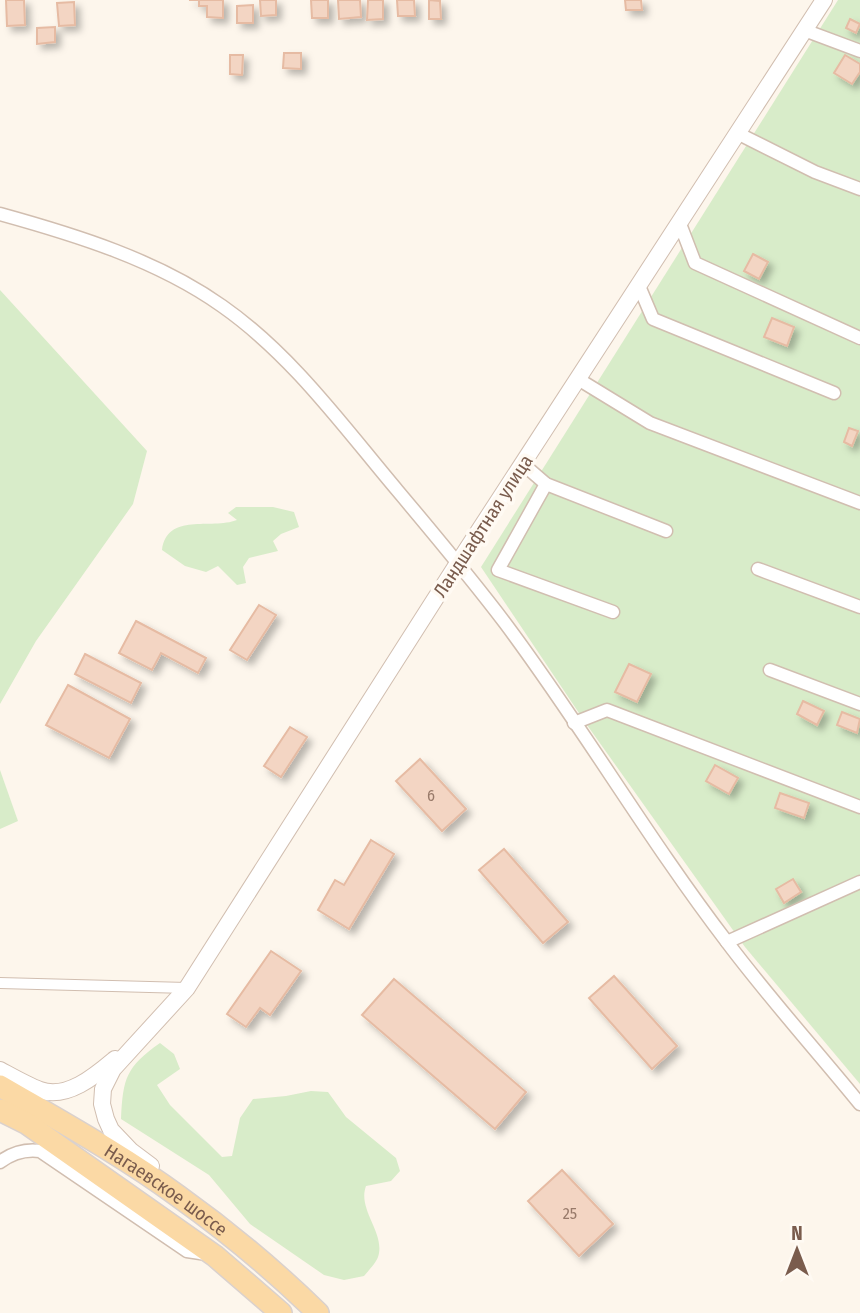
<svg xmlns="http://www.w3.org/2000/svg" width="860" height="1313" viewBox="0 0 860 1313" font-family="'Fira Sans Condensed',sans-serif">
<style>
.green{fill:#d8ecc9}
.building{fill:#f3d5c3;stroke:#e6bba3;stroke-width:2;filter:url(#shadow)}
.lines{fill:none;stroke-linecap:round;stroke-linejoin:round}
.pedestrian-casing{stroke:#d1beb0;stroke-width:12}
.minor-casing{stroke:#d1beb0;stroke-width:15}
.tertiary-casing{stroke:#d1beb0;stroke-width:18}
.primary-casing{stroke:#dad1cd;stroke-width:24}
.pedestrian{stroke:#fff;stroke-width:10}
.minor{stroke:#fff;stroke-width:12}
.tertiary{stroke:#fff;stroke-width:16}
.primary{stroke:#fbd9a5;stroke-width:21}
.labels{text-anchor:middle;dominant-baseline:central;stroke-width:7;stroke-linejoin:round;paint-order:stroke}
.number-label{font-size:16px;fill:#987a6a}
.street-label{font-size:19px;fill:#7a5c4d;stroke:#fffaf3}
</style>
<defs>
<filter id="shadow"><feDropShadow dx="5" dy="5" stdDeviation="3.5" flood-color="#0004"/></filter>
</defs>
<rect width="100%" height="100%" fill="#fdf6ec"/>
<!-- green -->
<g class="green">
<polygon points="838,0 860,0 860,1084 745,947 587,725 481,567"/>
<polygon points="0,290 147,451 133,504 36,641 0,704"/>
<path d="M236 507H273L294 512 299 527 281 534 273 541 278 551 249 558 243 567 246 583 237 585 218 566 206 572 185 566 162 550C167 512 211 530 237 520L228 513Z"/>
<polygon points="0,770 18,821 0,829"/>
<path d="M160 1043 174 1054 180 1069 157 1085 170 1105 222 1157 232 1156 240 1118 253 1099 286 1096 311 1091 328 1092 346 1117 396 1158 400 1171 391 1181 366 1186C357 1210 386 1233 378 1257 376 1263 368 1271 364 1276L344 1280 324 1275 250 1224 209 1175 121 1119C123 1078 126 1067 160 1043Z"/>
</g>
<!-- building -->
<g class="building">
<polygon points="6,0 24,0 25,25 7,26"/>
<polygon points="189,0 223,0 223,18 207,17 207,6 199,6 199,0"/>
<polygon points="260,0 276,0 276,15 261,16"/>
<polygon points="311,0 328,0 328,18 312,18"/>
<polygon points="338,0 360,0 361,17 339,19"/>
<polygon points="368,0 383,0 383,19 367,20"/>
<polygon points="397,0 414,0 415,16 398,16"/>
<polygon points="429,0 440,1 441,19 429,19"/>
<polygon points="625,0 641,0 642,10 626,10"/>
<polygon points="74,2 75,25 59,26 57,3"/>
<polygon points="253,5 253,23 237,23 237,6"/>
<polygon points="850,19 860,24 856,33 846,28"/>
<polygon points="55,27 55,42 37,44 37,28"/>
<polygon points="284,53 301,53 301,69 283,68"/>
<polygon points="230,55 243,55 242,75 230,74"/>
<polygon points="845,55 860,64 860,72 852,84 834,73"/>
<polygon points="753,254 768,262 759,279 744,271"/>
<polygon points="772,318 794,327 787,346 764,337"/>
<polygon points="849,428 858,431 852,446 844,442"/>
<polygon points="259,605 276,615 247,660 230,650"/>
<polygon points="136,621 206,658 198,673 161,653 152,670 119,653"/>
<polygon points="85,654 141,683 131,703 75,674"/>
<polygon points="629,664 651,674 637,702 615,692"/>
<polygon points="68,685 130,719 109,758 46,725"/>
<polygon points="803,701 824,711 817,725 797,714"/>
<polygon points="842,712 860,719 857,733 837,725"/>
<polygon points="290,727 307,737 281,777 264,766"/>
<polygon points="420,759 466,809 442,831 396,781"/>
<polygon points="715,765 738,778 729,794 706,781"/>
<polygon points="780,793 809,803 804,818 775,808"/>
<polygon points="371,840 394,854 349,929 318,910 335,880 344,885"/>
<polygon points="504,849 568,922 543,943 479,870"/>
<polygon points="793,879 801,892 784,903 776,889"/>
<polygon points="271,951 301,971 270,1015 260,1008 246,1027 227,1014"/>
<polygon points="614,976 677,1046 652,1069 589,998"/>
<polygon points="394,979 526,1092 495,1129 362,1015"/>
<polygon points="562,1170 613,1224 579,1256 528,1201"/>
</g>
<g class="lines">
<!-- pedestrian casing -->
<g class="pedestrian-casing">
<polyline id="pedestrian" points="0,983 187,988"/>
</g>
<!-- minor casing -->
<g class="minor-casing">
<g id="minor">
<polyline points="804,30 860,51"/>
<polyline points="739,134 815,172 860,189"/>
<path d="M0 214C76 235 157 260 222 306 292 355 343 426 397 490 434 534 471 578 505 623 583 727 648 839 727 942 769 998 816 1050 860 1104"/>
<polyline points="680,224 695,263 860,338"/>
<polyline points="639,286 653,319 834,393"/>
<polyline points="578,379 650,423 860,503"/>
<polyline points="524,465 546,484 666,531"/>
<polyline points="546,484 498,570 613,612"/>
<polyline points="758,569 860,607"/>
<polyline points="770,670 860,704"/>
<polyline points="574,723 607,710 860,807"/>
<polyline points="727,942 860,882"/>
<path d="M0 1162C12 1153 25 1149 40 1151L187 1251 207 1254"/>
</g>
</g>
<!-- tertiary casing -->
<g class="tertiary-casing">
<g id="tertiary">
<path d="M0 1070C13 1077 27 1085 40 1090 67 1100 96 1075 115 1059"/>
<polyline points="151,1166 131,1151 111,1130 106,1119 102,1104 103,1089 113,1069 187,988 458,563 824,0"/>
</g>
</g>
<!-- primary casing -->
<g class="primary-casing">
<g id="primary">
<path id="s1" d="M0 1086C60 1121 122 1155 178 1196 227 1231 275 1271 318 1313"/>
<polyline points="0,1110 26,1123 215,1256 281,1313"/>
</g>
</g>
<!-- pedestrian -->
<use href="#pedestrian" class="pedestrian"/>
<!-- minor -->
<use href="#minor" class="minor"/>
<!-- tertiary -->
<use href="#tertiary" class="tertiary"/>
<!-- primary -->
<use href="#primary" class="primary"/>
</g>
<g class="labels">
<!-- number labels -->
<g class="number-label">
<text x="431" y="795">6</text>
<text x="570" y="1213">25</text>
</g>
<!-- street labels -->
<g class="street-label">
<text transform="translate(483 526) rotate(-57)">Ландшафтная улица</text>
<text stroke="none"><textPath href="#s1" startOffset="196">Нагаевское шоссе</textPath></text>
</g>
</g>
<!-- north arrow -->
<g transform="translate(797 1250)" stroke="#fffaf3" stroke-width="5" paint-order="stroke">
<path d="M0-5L12 26L0 18L-12 26Z" fill="#7a5c4d"/>
<text y="-10" font-size="19" font-weight="bold" text-anchor="middle" fill="#7a5c4d">N</text>
</g>
</svg>
